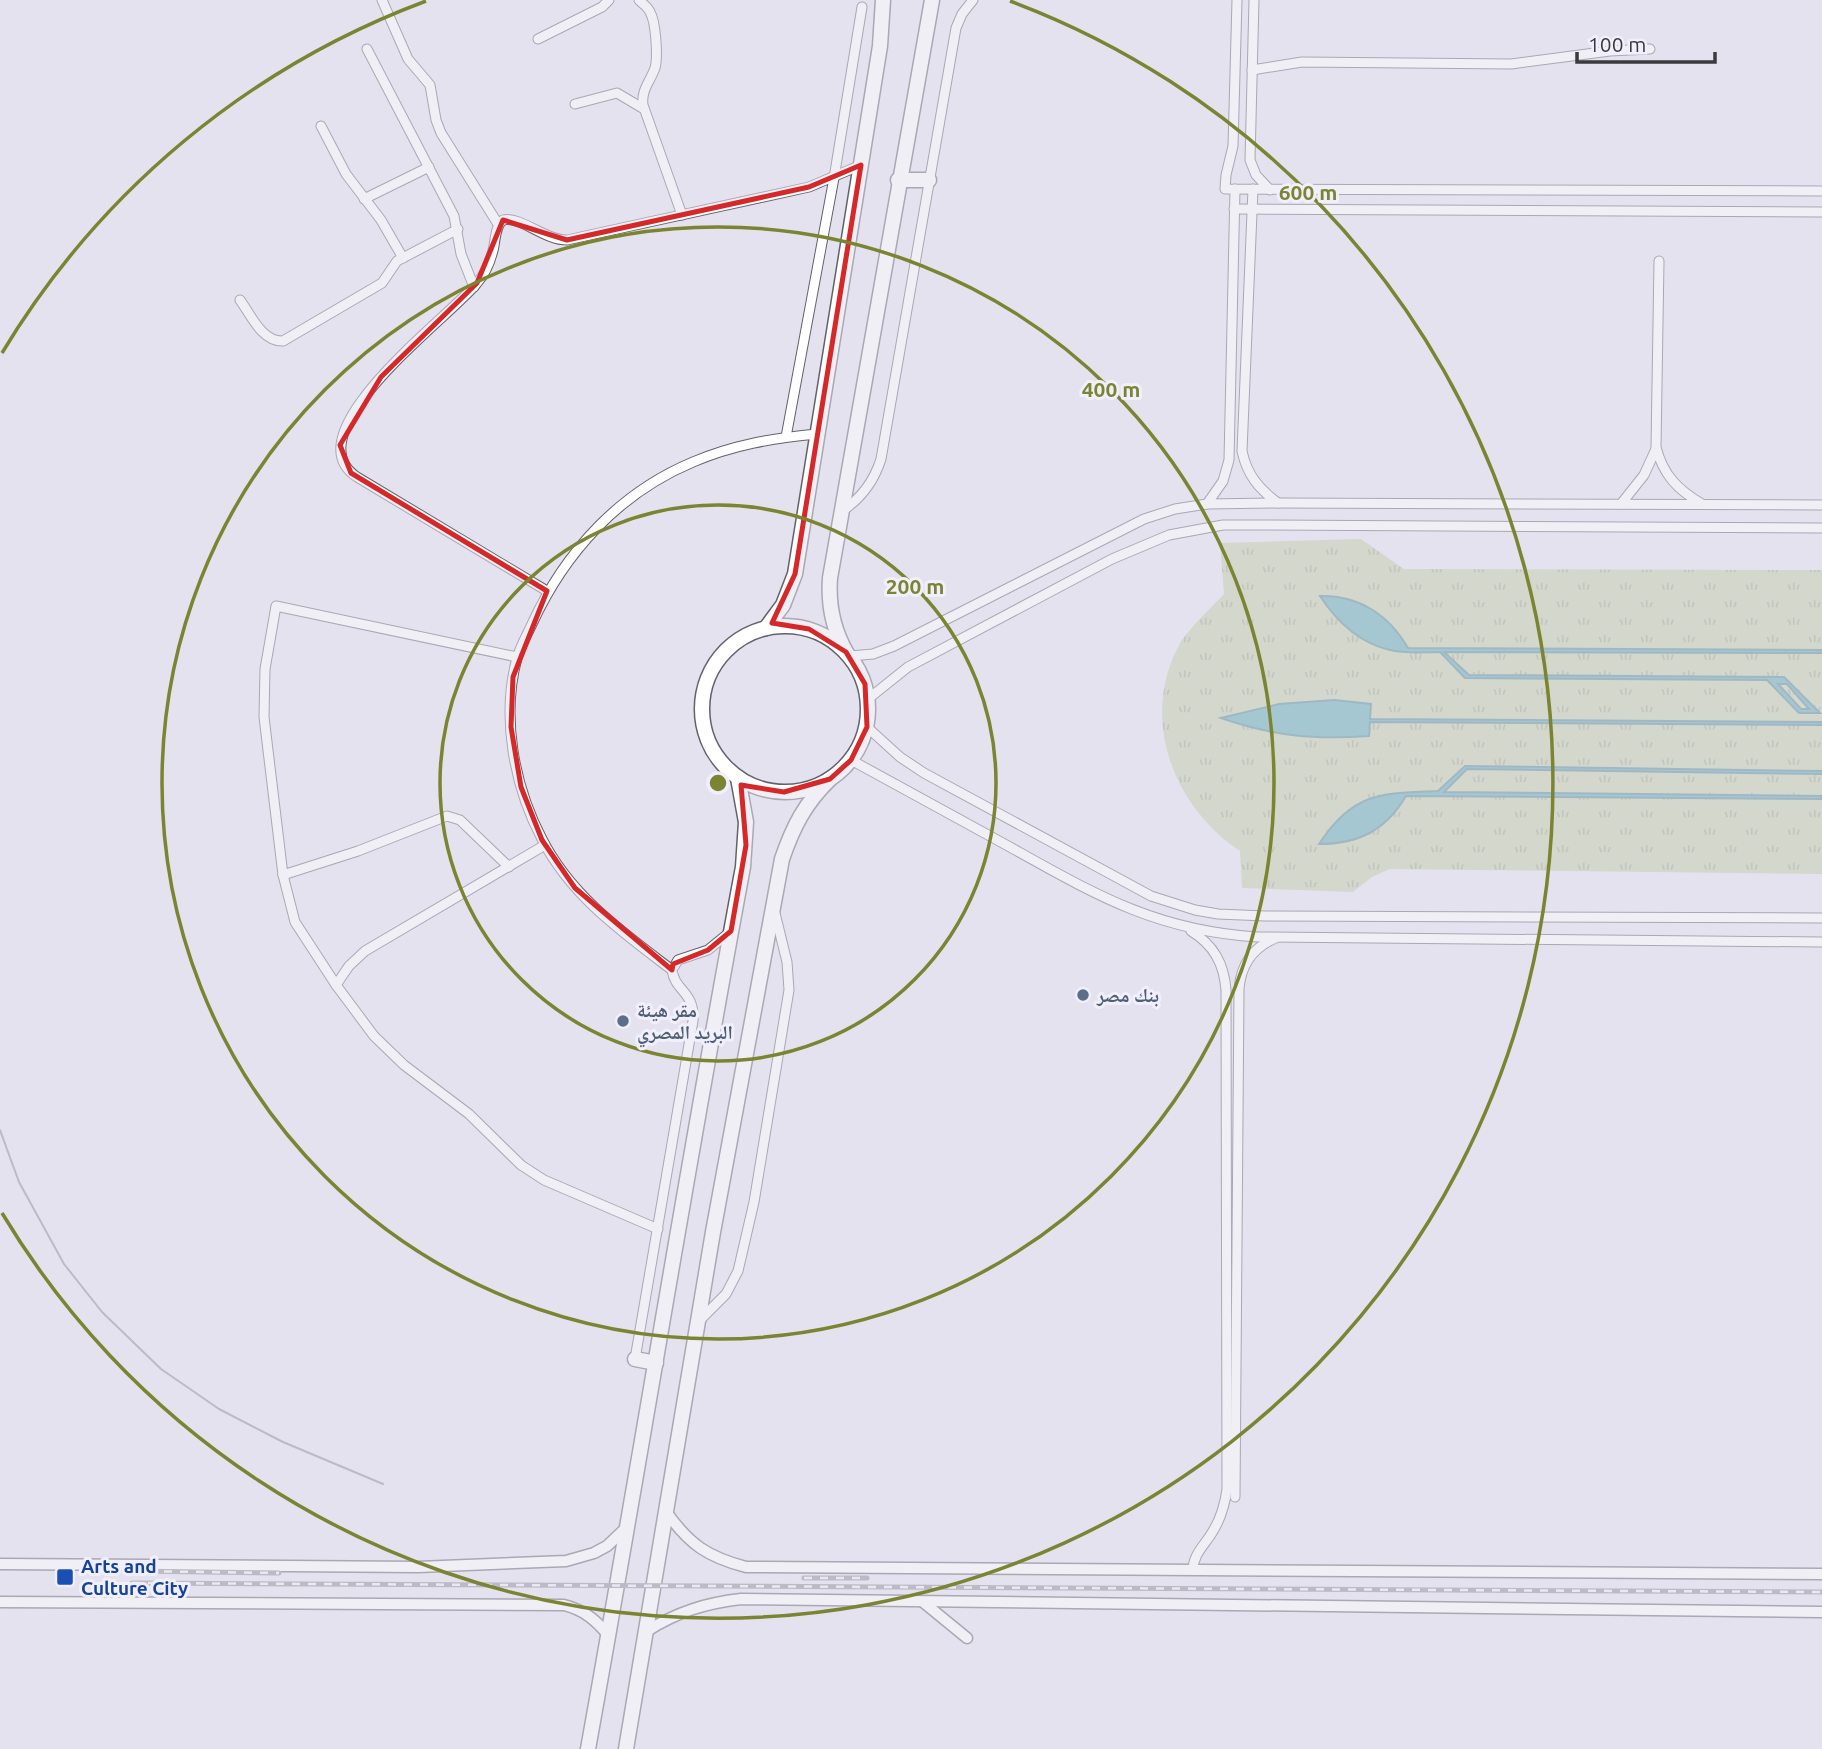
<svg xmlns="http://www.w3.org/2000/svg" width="1822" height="1749" viewBox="0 0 1822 1749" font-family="Ubuntu,'Noto Naskh Arabic',sans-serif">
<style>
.park{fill:url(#park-tufts)}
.water{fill:#58a6b0;stroke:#4f868e;stroke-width:2;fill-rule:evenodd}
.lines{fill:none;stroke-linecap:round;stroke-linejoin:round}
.minor-casing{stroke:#63626c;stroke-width:11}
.tertiary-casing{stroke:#63626c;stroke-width:13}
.primary-casing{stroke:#63626c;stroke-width:17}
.minor{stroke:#fff;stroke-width:9}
.tertiary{stroke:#fff;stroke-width:10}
.primary{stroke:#fff;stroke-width:14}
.tram{stroke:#8c8b93;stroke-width:2}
.rail-casing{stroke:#8c8b93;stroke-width:5}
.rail{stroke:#f1effc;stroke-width:2.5;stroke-dasharray:8;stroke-linecap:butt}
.marked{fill:none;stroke:#d62828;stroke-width:5;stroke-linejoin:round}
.ring{fill:none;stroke:#7a8431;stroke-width:3.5}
.service-dot{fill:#5c6f8a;stroke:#f1effc;stroke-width:2.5}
.transit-dot{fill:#1a4fb4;stroke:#f1effc;stroke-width:2.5}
.labels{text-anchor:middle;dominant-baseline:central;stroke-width:6;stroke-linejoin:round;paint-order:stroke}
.service-label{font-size:19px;font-weight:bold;fill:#4e5e75;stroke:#f1effc;text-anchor:start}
.transit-label{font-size:19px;font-weight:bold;fill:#164399;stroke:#f1effc;text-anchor:start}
.centre{fill:#7a8431;stroke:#f1effc;stroke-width:3.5}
.ring-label{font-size:21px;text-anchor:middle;font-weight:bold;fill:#7a8431;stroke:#f1effc;stroke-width:6;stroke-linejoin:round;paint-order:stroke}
</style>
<defs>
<pattern id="park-tufts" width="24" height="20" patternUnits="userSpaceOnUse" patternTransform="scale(1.75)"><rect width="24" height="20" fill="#becaa3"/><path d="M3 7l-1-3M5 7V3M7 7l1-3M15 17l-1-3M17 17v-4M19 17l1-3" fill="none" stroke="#9ca586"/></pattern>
</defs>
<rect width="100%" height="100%" fill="#e3e2ee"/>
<!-- park -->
<path class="park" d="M1361 539 1404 569 1822 570V874L1390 869 1372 877 1353 892 1242 888 1240 851C1174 807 1140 721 1178 647 1187 630 1210 609 1224 594L1220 543Z"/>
<!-- water -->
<g class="water">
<path d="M1320 596C1359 595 1389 615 1408 648L1822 650V653L1444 652 1469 675 1784 677 1820 713H1799L1767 680 1465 678 1440 652C1424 652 1405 654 1390 650 1359 643 1337 622 1320 596ZM1778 684H1787L1809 709H1801Z"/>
<path d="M1334 700 1371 704 1370 719 1822 722V725L1370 722 1369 736C1314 740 1273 736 1221 718L1279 704Z"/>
<path d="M1465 766 1822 771V774L1467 769 1444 792 1822 796V799L1406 796C1386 830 1359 844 1319 844 1354 792 1380 793 1438 791Z"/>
</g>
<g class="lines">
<!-- minor casing -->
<g class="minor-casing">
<g id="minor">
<polyline points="382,0 408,59 430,85 436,120 441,133 498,224"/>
<path d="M639 0C643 4 648 7 650 12 656 22 658 57 655 68 650 82 641 90 643 105L682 215"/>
<polyline points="1237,0 1233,146 1226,175 1225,189 1822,191"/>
<polyline points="1254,0 1250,160 1256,175 1270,190"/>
<polyline points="538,39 602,7 609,0"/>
<polyline points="367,49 454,216 461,254 474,287"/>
<polyline points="1252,70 1302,62 1511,64 1610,51 1650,49"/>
<polyline points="575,104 617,93 644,109"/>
<polyline points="321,126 346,174 381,220 403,258"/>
<path d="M1253 189 1242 451C1247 475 1259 489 1278 503"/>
<polyline points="364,199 429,167"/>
<polyline points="1234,209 1822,212"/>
<path d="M1659 261 1656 447C1663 475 1678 490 1702 504"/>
<path d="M240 300C251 315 262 342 283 341L382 283 397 261 458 229"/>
<polyline points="786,437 834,178 862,7"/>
<polyline points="1207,504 1223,481 1229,460 1235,189"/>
<polyline points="1621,504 1644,475 1656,449"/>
<path d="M842 511C862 498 874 481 881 459L956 28 962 14 973 0"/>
<path d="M547 591 357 477C290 433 451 316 477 283 484 275 489 265 492 254 496 243 494 227 503 220 521 216 544 240 567 240L809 187 861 165"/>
<polyline points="850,656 873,654 894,646 1144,519 1175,509 1207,504 1278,503 1822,505"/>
<polyline points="517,657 276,606 265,669 264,717 283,875 295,922 336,985 374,1036 404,1065 469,1114 521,1165 544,1180 658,1229"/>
<polyline points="868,699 908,667 1112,559 1169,535 1223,525 1250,525 1822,528"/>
<polyline points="867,727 900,757 924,773 1151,896 1195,910 1218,914 1265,916 1822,918"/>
<path d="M851 760C904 789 957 818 1010 847 1096 895 1157 931 1258 937L1822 942"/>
<polyline points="283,875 358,851 447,816 460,820 509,867"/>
<path d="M1191 931C1214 945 1224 964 1226 990L1227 1489C1225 1504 1221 1518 1213 1531 1205 1545 1193 1554 1193 1570"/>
<path d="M672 970C622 932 571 896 542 839 514 786 501 717 517 658 520 647 527 635 532 624 565 552 619 493 693 462 733 445 773 438 817 434"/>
<polyline points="336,985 349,966 365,951 545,845"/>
<polyline points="699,1321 726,1294 738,1271 754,1202 789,990 787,962 775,913"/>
<path d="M635 1359 693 1021C695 991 675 992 672 970L678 960 708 950 730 932"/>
<path d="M1235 1497 1239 989C1241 965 1253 947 1276 938"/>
</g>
</g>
<!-- tertiary casing -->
<g class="tertiary-casing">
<g id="tertiary">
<path d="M667 1513C690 1545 708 1557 746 1567L1822 1574"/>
<polyline points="0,1564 418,1567 566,1561 594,1553 607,1546 626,1528"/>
<path d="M0 1602 564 1605C584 1610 596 1620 609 1636"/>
<polyline points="923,1602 967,1638"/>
<path d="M647 1631C677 1612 706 1603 741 1599L1822 1612"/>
</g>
</g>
<!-- primary casing -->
<g class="primary-casing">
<g id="primary">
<polyline points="898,180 929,180"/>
<circle cx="785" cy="709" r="83"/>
<polyline points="766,628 783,605 795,574 880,46 883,0"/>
<path d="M846 652C833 629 828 605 830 578L932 0"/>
<polyline points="635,1359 656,1363"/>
<path d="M588 1749C641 1455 688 1161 743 867L746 822 738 778"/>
<path d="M626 1749 713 1232 782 859C793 827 805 803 830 779"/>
</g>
</g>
<!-- minor -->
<use href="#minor" class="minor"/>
<!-- tertiary -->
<use href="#tertiary" class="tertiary"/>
<!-- primary -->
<use href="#primary" class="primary"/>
<!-- tram -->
<polyline class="tram" points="0,1130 19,1182 64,1264 102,1312 161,1369 219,1409 283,1442 383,1484"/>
<!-- rail casing -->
<g class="rail-casing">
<g id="rail">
<polyline points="132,1571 279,1573"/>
<polyline points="804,1578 867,1578"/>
<polyline points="132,1583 1822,1592"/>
</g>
</g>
<!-- rail -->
<use href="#rail" class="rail"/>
</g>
<!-- marked area -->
<path d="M0 0H1822V1749H0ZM861 165 795 574 772 623 809 629 846 652 865 684 867 727 851 760 830 779 784 792 741 785 746 845 731 931 708 950 673 964 672 970 575 888 542 840 521 787 511 727 513 677 547 591 351 473 340 445 381 377 477 283 503 220 567 240 809 187Z" fill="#e3e2ee" fill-opacity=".55" fill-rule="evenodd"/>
<path class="marked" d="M861 165 795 574 772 623 809 629 846 652 865 684 867 727 851 760 830 779 784 792 741 785 746 845 731 931 708 950 673 964 672 970 575 888 542 840 521 787 511 727 513 677 547 591 351 473 340 445 381 377 477 283 503 220 567 240 809 187Z"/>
<!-- distance rings -->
<g class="ring">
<circle cx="718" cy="783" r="278"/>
<circle cx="718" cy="783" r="556"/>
<path d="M2 353A835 835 0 0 1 426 1M1010 1A835 835 0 1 1 2 1213"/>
</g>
<!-- markers -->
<g class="service-dot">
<circle cx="1083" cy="995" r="7"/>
<circle cx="623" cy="1021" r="7"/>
</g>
<rect class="transit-dot" x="56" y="1568" width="18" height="18" rx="3.5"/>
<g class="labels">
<!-- service labels -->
<g class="service-label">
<text x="1097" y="995">بنك مصر</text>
<text x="637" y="1010">مقر هيئة<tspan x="637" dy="22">البريد المصري</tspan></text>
</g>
<!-- transit labels -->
<g class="transit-label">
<text x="81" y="1566">Arts and<tspan x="81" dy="22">Culture City</tspan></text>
</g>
</g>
<circle cx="718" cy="783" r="10" class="centre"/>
<g class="ring-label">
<text x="1308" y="200">600 m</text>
<text x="1111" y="397">400 m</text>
<text x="915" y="594">200 m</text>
</g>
<!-- scale -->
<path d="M1577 52v10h138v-10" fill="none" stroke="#3b3a3f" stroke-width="3.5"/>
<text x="1588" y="52" font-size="21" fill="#3b3a3f" stroke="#f1effc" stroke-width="5" paint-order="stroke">100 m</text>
</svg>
